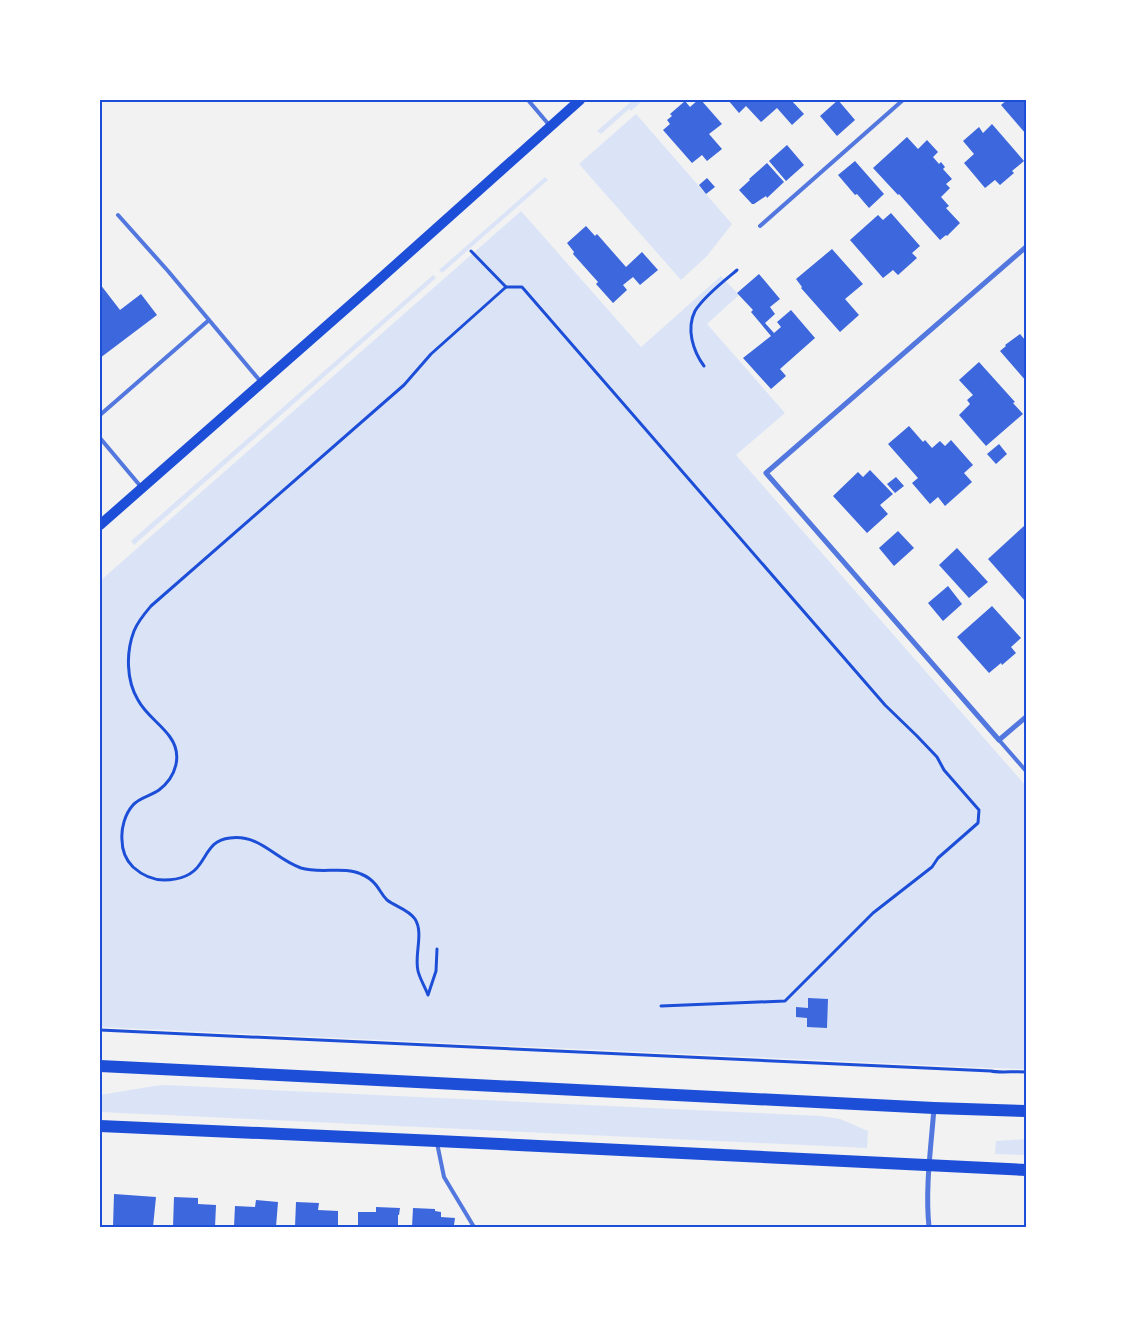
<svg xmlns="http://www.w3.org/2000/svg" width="1126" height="1327" viewBox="0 0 1126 1327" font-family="Lato,sans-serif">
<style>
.green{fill:#dbe4f7}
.building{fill:#3d67dc}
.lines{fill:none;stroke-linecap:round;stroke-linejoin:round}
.path{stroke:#1d4ed8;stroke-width:3}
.service{stroke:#5277de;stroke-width:4}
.minor{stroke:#5277de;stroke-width:5}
.secondary{stroke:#1d4ed8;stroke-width:10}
.primary{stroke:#1d4ed8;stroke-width:12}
.neatline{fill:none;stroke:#1d4ed8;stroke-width:2}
</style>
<rect width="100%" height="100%" fill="#f2f2f2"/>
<!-- green -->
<g class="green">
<polygon points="633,100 643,100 631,111 629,109 601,134 597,131"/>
<polygon points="636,114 732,224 707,256 681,280 579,164"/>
<polygon points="545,177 548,180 442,273 439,270"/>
<polygon points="521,211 641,347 721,276 739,295 707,324 785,413 736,455 1026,786 1026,1069 990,1068 100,1027 100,581"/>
<polygon points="433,275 436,278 134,545 131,541"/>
<polygon points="165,1085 821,1116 840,1119 868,1131 867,1148 100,1112 100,1095 154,1086"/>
<polygon points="1026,1139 1026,1155 995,1154 996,1141"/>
</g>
<!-- building -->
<g class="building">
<polygon points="698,100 701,100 722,124 709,134 722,149 707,161 702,155 692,163 663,130 670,124 667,120 672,116 670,114 685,101 690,107"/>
<polygon points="728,100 791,100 804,114 792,125 777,108 761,122 746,106 739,113"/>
<polygon points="838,100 855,120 837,136 820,116"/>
<polygon points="1007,100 1026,100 1026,134 1001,105"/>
<polygon points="992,124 1024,161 1012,171 1014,173 1000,185 995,180 985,188 964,163 974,154 963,141 979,127 983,133"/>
<polygon points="907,137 918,149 927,140 938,152 933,157 939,164 941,162 945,167 943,169 952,179 946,184 950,188 941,197 949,206 946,208 960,223 947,236 946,235 940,240 899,194 898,195 873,168"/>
<polygon points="787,145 804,165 786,181 769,161"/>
<polygon points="855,161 884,194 869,208 857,194 855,195 838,175"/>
<polygon points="767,163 784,182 767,198 766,196 754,204 752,204 739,190 750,180 749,179"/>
<polygon points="707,178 715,187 706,194 699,185"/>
<polygon points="891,213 920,246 912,253 917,258 898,275 893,270 883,278 850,240 878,215 883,220"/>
<polygon points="586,226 595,236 597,234 626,267 642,252 658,270 640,285 633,277 623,285 627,290 613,303 596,284 598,282 573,254 574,252 567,243"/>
<polygon points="832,249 863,284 845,299 859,315 840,332 801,288 802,287 796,279"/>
<polygon points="759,274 780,299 770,307 775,314 765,323 774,333 781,327 777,322 791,310 815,338 780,369 786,376 771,389 743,358 771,336 751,312 753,310 737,293"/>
<polygon points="100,284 120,310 141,294 157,315 100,358"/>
<polygon points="1020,334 1026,341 1026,381 1000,351 1006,346 1005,345"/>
<polygon points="979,362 1015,402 1013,403 1023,414 986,446 959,415 970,404 967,400 973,395 959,380"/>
<polygon points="909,426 923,442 925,440 932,448 940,441 945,446 951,440 973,465 964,473 972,482 945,506 938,497 930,504 912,483 918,478 888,444"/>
<polygon points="999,444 1007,454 996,464 987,454"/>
<polygon points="870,470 893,494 880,505 888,514 867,533 833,496 858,472 863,477"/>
<polygon points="896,477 904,486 895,493 887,484"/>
<polygon points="1024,526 1026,528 1026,602 988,559"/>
<polygon points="898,531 914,548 894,566 879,548"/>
<polygon points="957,548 988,582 969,598 939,565"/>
<polygon points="948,586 962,604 943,621 928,603"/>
<polygon points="992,606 1021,638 1011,647 1016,653 1002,665 1001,663 989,673 957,637"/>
<polygon points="808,998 828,999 827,1028 807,1027 807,1018 796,1017 796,1007 808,1008"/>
<polygon points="114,1194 156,1197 153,1227 113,1227"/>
<polygon points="174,1197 198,1198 198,1204 216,1205 215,1227 173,1227"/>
<polygon points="256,1200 278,1202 276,1227 234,1227 235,1206 255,1207"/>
<polygon points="296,1202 319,1203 318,1210 338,1211 338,1227 295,1227"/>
<polygon points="376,1207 400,1208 399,1215 398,1215 398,1227 358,1227 358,1212 376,1212"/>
<polygon points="413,1208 435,1209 435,1211 441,1212 441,1217 455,1218 454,1225 460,1227 412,1227"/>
</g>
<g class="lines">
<!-- path -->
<g class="path">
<polyline points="471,251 506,287"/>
<path d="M704 366C693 351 686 329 695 311 703 297 725 280 737 270"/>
<path d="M437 949 436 971 428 995C425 987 420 979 418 971 414 955 424 933 415 919 408 909 396 907 387 900 382 895 380 890 376 885 372 880 366 876 361 874 344 866 320 874 301 868 275 859 260 834 230 838 212 840 209 851 200 864 192 876 178 880 164 880 152 880 142 875 133 867 126 860 122 850 122 840 121 828 125 814 133 805 140 797 151 796 159 790 176 777 183 755 170 737 161 724 146 715 138 700 126 680 126 652 134 631 138 621 145 613 151 606L404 385 431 354 506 287H522L885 705 917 736 937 757 944 770 979 810 978 823 938 858 932 867 873 913 785 1001 661 1006"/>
<path d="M100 1030 991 1071C997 1073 1017 1071 1026 1072"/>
</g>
<!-- service -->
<g class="service">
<polyline points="528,100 550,126"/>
<polyline points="118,215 168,271 261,382"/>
<polyline points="760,226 903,100"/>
<polyline points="100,415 209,320"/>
<polyline points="100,438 142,488"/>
<polyline points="999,740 1026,771"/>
<polyline points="437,1143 444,1177 474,1227"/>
</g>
<!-- minor -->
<g class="minor">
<polyline points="1026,247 766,473 999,740 1026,717"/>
<path d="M929 1227C925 1188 931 1148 934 1108"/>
</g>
<!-- secondary -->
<polyline class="secondary" points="100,525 373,285 580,100"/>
<!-- primary -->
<g class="primary">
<polyline points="100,1066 934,1108 1026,1111"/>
<polyline points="100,1126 437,1141 1026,1170"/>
</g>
</g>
<!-- border -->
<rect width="1126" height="1327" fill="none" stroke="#ffffff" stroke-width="202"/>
<rect x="101" y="101" width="924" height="1125" class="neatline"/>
</svg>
